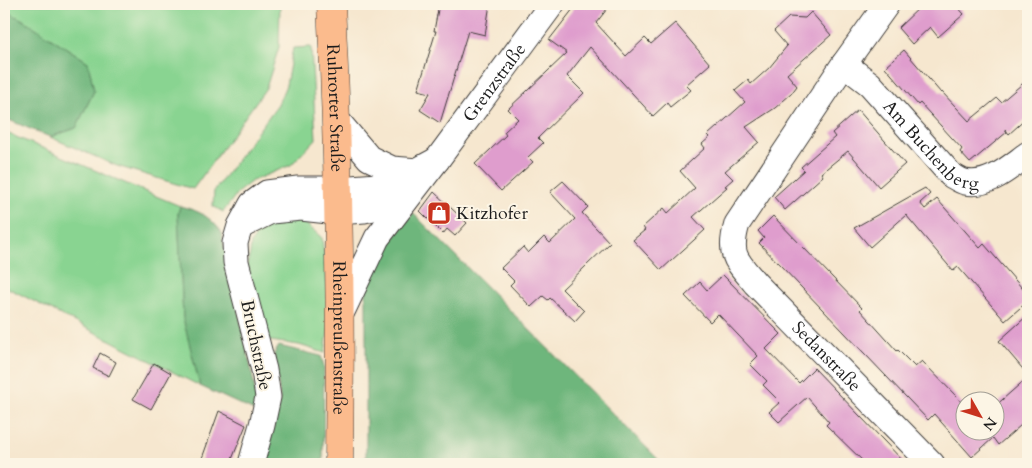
<svg xmlns="http://www.w3.org/2000/svg" width="1032" height="468" viewBox="0 0 1032 468" font-family="Cardo,serif">
<style>
.green{fill:#89d491;stroke:#527856}
.forest{fill:#6eb67b;stroke:#45694c}
.building{fill:#df9dcd}
.lines{fill:none;stroke-linecap:round;stroke-linejoin:round}
.minor-casing{stroke:#3d3a37;stroke-width:27}
.major-casing{stroke:#3d3a37;stroke-width:29}
.minor{stroke:#fff;stroke-width:25}
.major{stroke:#fbbb8d;stroke-width:28}
.labels{text-anchor:middle;dominant-baseline:central;stroke-width:4;stroke-linejoin:round;paint-order:stroke}
.street-label{font-size:18px;fill:#1c1c1c;stroke:#fcf5e5}
.poi-label{font-size:18px;fill:#1c1c1c;stroke:#fcf5e5;text-anchor:start}
</style>
<rect width="100%" height="100%" fill="#fcf5e5"/>
<filter id="ink" filterUnits="userSpaceOnUse"><feTurbulence type="fractalNoise" baseFrequency=".02" numOctaves="2"/><feDisplacementMap in="SourceGraphic" scale="10" xChannelSelector="R" yChannelSelector="G"/><feConvolveMatrix kernelMatrix="1 2 1 2 8 2 1 2 1" color-interpolation-filters="sRGB"/></filter>
<filter id="wash" filterUnits="userSpaceOnUse"><feTurbulence type="fractalNoise" baseFrequency=".0096" numOctaves="4" result="noise"/><feDisplacementMap in="SourceGraphic" scale="20" xChannelSelector="R" yChannelSelector="G"/><feGaussianBlur stdDeviation="1.12" result="paint"/><feColorMatrix in="noise" values="0 0 0 0 0 0 0 0 0 0 0 0 0 0 0 0 0 1.4 0 .05"/><feComposite in="paint" operator="in"/></filter>
<g filter="url(#wash)">
<rect width="100%" height="100%" fill="#f6e7cf"/>
<!-- green -->
<g class="green">
<polygon points="4,4 280,4 279,47 266,88 193,189 117,166 50,137 76,128 94,91 88,62 25,21 4,10"/>
<polygon points="311,47 316,139 291,165 252,181 238,192 223,212 213,206 214,191 278,104 286,85 293,48"/>
<path d="M4 132C63 156 121 182 180 206L178 214 183 318 200 386 4 286Z"/>
<polygon points="302,220 322,238 331,314 325,353 299,345 264,340 247,264 250,254 251,243 257,234 277,221"/>
</g>
<!-- forest -->
<g class="forest">
<polygon points="4,10 25,21 88,62 94,91 76,128 50,137 4,118"/>
<path d="M180 206C199 211 208 215 221 231L252 373 256 397 254 411 200 386 183 318 178 214Z"/>
<polygon points="413,213 658,459 653,464 366,464 366,280 386,248"/>
<polygon points="279,346 321,356 324,366 323,464 265,464 280,398 274,354"/>
</g>
<g id="blocks">
<!-- building -->
<g class="building">
<polygon points="439,4 490,4 485,35 468,31 440,123 420,110 430,93 418,90 436,31 434,31"/>
<polygon points="577,4 611,4 596,23 626,56 645,38 651,44 675,23 710,64 686,85 691,90 670,107 667,103 653,116 590,47 567,76 584,93 538,138 543,143 528,157 533,162 501,191 475,164 506,135 504,132 518,119 508,109 567,53 549,40"/>
<polygon points="923,4 955,4 964,14 938,37 930,27 912,44 898,28"/>
<polygon points="811,12 831,35 787,74 797,86 791,94 775,108 746,127 759,142 725,171 733,179 725,186 727,187 693,217 705,230 661,270 633,240 645,230 643,227 664,208 668,213 695,188 680,171 705,148 702,144 710,137 708,135 745,102 735,91 748,80 751,84 769,68 787,46 774,31 789,17 805,18"/>
<polygon points="904,50 941,93 942,92 969,121 997,98 1001,102 1028,79 1028,117 1009,134 1005,129 1007,132 970,163 960,152 962,149 920,103 918,105 885,67"/>
<polygon points="858,110 905,164 879,187 848,151 821,173 823,176 785,210 774,197 804,170 801,167 835,137 832,133"/>
<polygon points="563,181 588,207 582,213 610,243 562,289 584,311 575,321 550,298 548,300 543,296 531,307 510,285 514,281 501,268 523,247 528,253 544,237 550,243 575,219 550,192"/>
<polygon points="925,188 930,194 920,203 925,209 937,199 980,248 984,244 1028,295 1028,301 1005,321 958,267 953,271 906,215 870,247 854,228"/>
<polygon points="434,192 467,223 455,236 447,229 443,234 420,211"/>
<polygon points="773,216 862,308 860,310 897,351 898,350 915,367 922,361 958,398 964,406 964,430 994,430 994,407 1028,377 1028,419 998,445 993,438 972,457 934,414 928,420 759,243 764,238 758,231"/>
<polygon points="723,275 781,334 766,349 799,383 814,368 906,464 866,464 826,425 829,422 807,397 779,422 769,412 780,402 763,385 767,381 750,364 758,356 718,314 710,322 685,296 700,282 707,290"/>
<polygon points="1028,315 1028,375 999,341"/>
<polygon points="100,353 116,362 109,376 93,368"/>
<polygon points="154,363 171,373 151,409 133,399"/>
<polygon points="219,411 246,425 230,464 200,464"/>
</g>
</g>
</g>
<g filter="url(#ink)">
<use href="#blocks" fill-opacity="0" stroke="#3d3a37" stroke-width="1"/>
<g class="lines">
<!-- minor casing -->
<g class="minor-casing">
<g id="minor">
<path id="s1" d="M887 4 844 64 737 224C728 255 736 260 755 283L932 464"/>
<path id="s2" d="M844 64 870 84 951 175C955 177 960 181 965 182 989 187 1010 167 1028 154"/>
<polyline points="336,119 369,158 392,169 418,171"/>
<polyline points="243,225 271,211 301,208 338,212 364,210 405,201"/>
<path id="s3" d="M340 316 377 238 437 160 552 4"/>
<polyline points="251,464 262,425 268,397 264,370 236,262 235,243 240,226 252,204 267,193 298,189 337,189 378,186 394,183 437,160"/>
</g>
</g>
<!-- major casing -->
<g class="major-casing">
<g id="major">
<path id="s4" d="M331 4C339 157 341 311 339 464"/>
</g>
</g>
<!-- minor -->
<use href="#minor" class="minor"/>
<!-- major -->
<use href="#major" class="major"/>
</g>
</g>
<!-- icons -->
<defs>
<g id="shop-square" transform="scale(1.25)"><rect x="-9" y="-9" width="18" height="18" rx="4" fill="#c8321e" stroke="#fcf5e5"/><path d="M-5-2.5h2.3a2.7 3.5 0 0 1 5.4 0H5L5.5 6h-11ZM-1.5-2.5h3a1.5 2.3 0 0 0-3 0Z" fill="#fff"/></g>
</defs>
<g fill-rule="evenodd">
<use href="#shop-square" x="439" y="213"/>
</g>
<g class="labels">
<!-- street labels -->
<g class="street-label">
<text stroke="none"><textPath href="#s3" startOffset="281">Grenzstraße</textPath></text>
<text stroke="none"><textPath href="#s4" startOffset="104">Ruhrorter Straße</textPath></text>
<text stroke="none"><textPath href="#s2" startOffset="121">Am Buchenberg</textPath></text>
<text stroke="none"><textPath href="#s4" startOffset="334">Rheinpreußenstraße</textPath></text>
<text transform="translate(256 345) rotate(78)">Bruchstraße</text>
<text stroke="none"><textPath href="#s1" startOffset="435">Sedanstraße</textPath></text>
</g>
<!-- poi labels -->
<g class="poi-label">
<text x="456" y="213">Kitzhofer</text>
</g>
</g>
<!-- margin -->
<rect width="1032" height="468" fill="none" stroke="#fcf5e5" stroke-width="20"/>
<!-- north arrow -->
<g transform="translate(980 416) rotate(129)"><circle r="24" fill="#fcf5e5" stroke="#a29e95"/>
<path d="M0-4L9 19L0 12L-9 19Z" fill="#c8321e"/>
<text y="-8" font-size="14" font-weight="bold" text-anchor="middle" fill="#1c1c1c">N</text>
</g>
</svg>
